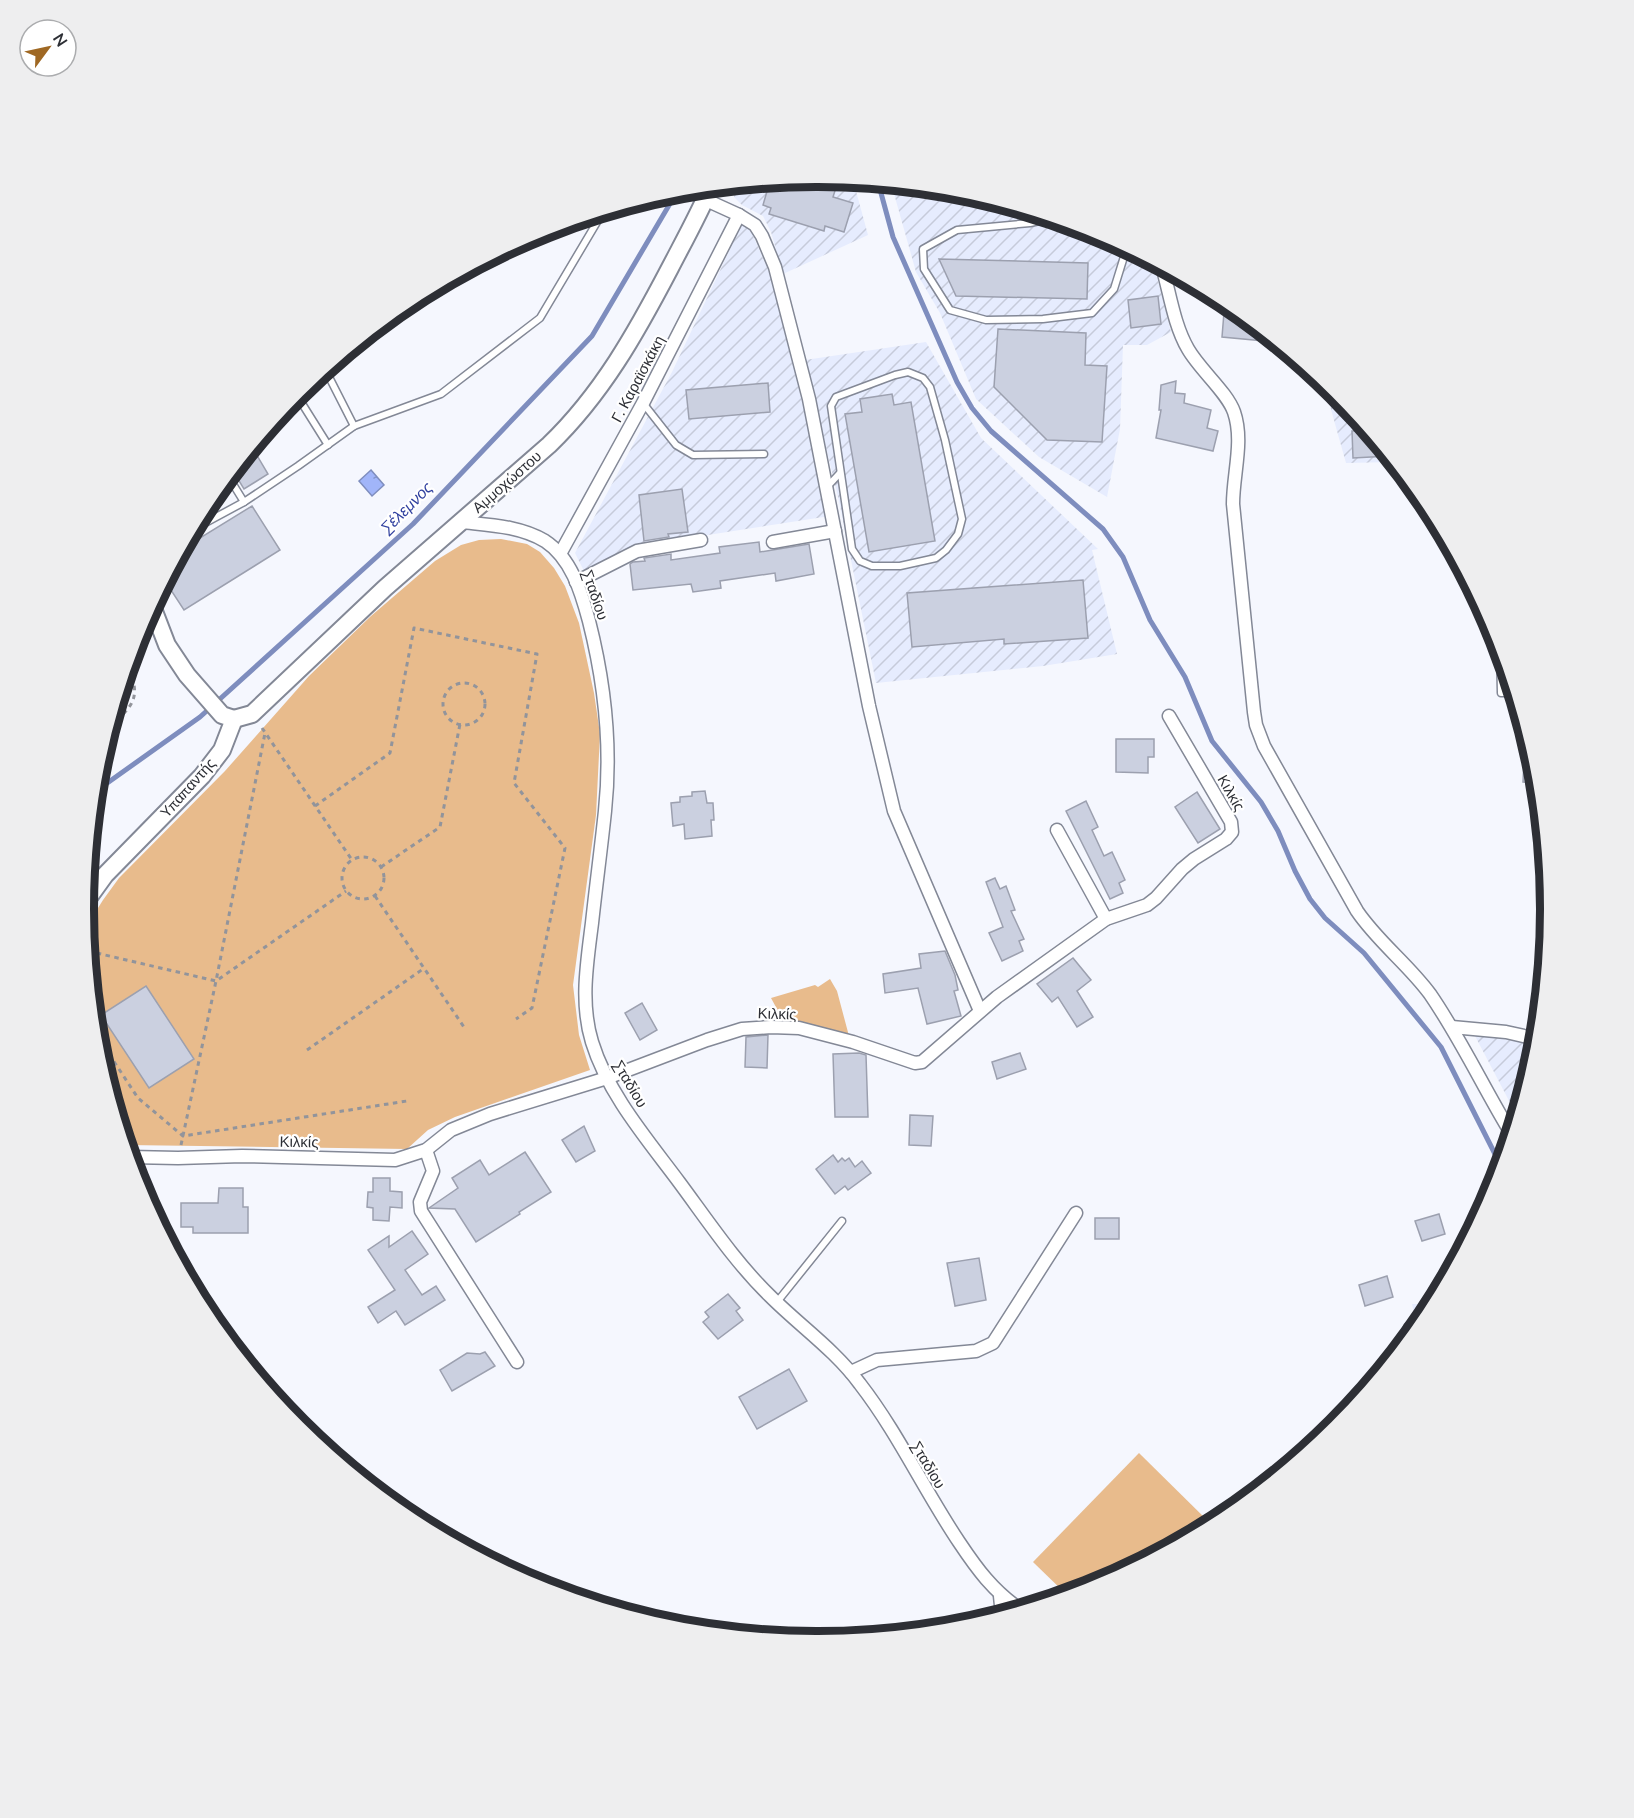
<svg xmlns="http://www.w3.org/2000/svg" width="1634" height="1818" viewBox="0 0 1634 1818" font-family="'Nunito Sans',sans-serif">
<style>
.industrial{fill:url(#industrial-furrows)}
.green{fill:#e8bb8c}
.water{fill:url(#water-ripples);stroke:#7e8dbe;stroke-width:1.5}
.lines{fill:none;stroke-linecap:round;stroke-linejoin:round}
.stream{stroke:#7e8dbe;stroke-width:5}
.building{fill:#cbd0e0;stroke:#9ca0af;stroke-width:1.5}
.service-casing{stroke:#838896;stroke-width:9}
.minor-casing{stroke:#838896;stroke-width:15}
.tertiary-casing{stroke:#838896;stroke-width:20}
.path{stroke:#92949b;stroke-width:3;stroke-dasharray:4.5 4.5;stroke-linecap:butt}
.service{stroke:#fff;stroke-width:6}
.minor{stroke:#fff;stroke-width:12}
.tertiary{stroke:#fff;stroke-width:16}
.labels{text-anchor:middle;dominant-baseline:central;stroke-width:4.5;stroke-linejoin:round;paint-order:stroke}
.street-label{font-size:15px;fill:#2d2f35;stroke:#fff}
.water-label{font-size:16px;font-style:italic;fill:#30409f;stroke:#fff}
.rim{fill:none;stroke:#2d2f35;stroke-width:8}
</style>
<defs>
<pattern id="industrial-furrows" width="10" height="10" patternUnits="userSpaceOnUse" patternTransform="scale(1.5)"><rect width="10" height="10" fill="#e6ecfe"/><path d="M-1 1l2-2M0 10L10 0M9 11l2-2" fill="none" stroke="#c6cbda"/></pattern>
<pattern id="water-ripples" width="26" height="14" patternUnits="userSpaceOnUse" patternTransform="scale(1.5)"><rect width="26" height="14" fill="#a1b5f9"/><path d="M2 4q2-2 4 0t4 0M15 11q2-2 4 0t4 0" fill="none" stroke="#8494ca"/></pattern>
</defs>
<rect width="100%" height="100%" fill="#f5f7fe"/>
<!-- industrial -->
<g class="industrial">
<polygon points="817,176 853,180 868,235 783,274 771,232 763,216 742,205 734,197 735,184"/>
<polygon points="891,183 960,190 1098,232 1153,262 1171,332 1147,345 1123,345 1120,429 1107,497 1039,457 976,399 940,313 916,272"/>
<polygon points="742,224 751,231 773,281 830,516 631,547 584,571 575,553 672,372"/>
<polygon points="926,342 981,438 1098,549 1092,550 1117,654 1043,666 876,683 839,501 805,360"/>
<polygon points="1323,381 1336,391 1394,462 1346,463"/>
<polygon points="1474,1034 1537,1045 1517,1116"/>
<polygon points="1412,1304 1433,1304 1417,1328"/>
</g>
<!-- green -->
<g class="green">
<polygon points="501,539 527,544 540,552 554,568 565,586 579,623 594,693 600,734 596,815 573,985 579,1035 590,1070 455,1117 428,1130 407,1149 126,1145 98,1052 87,935 93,916 103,900 119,878 225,771 309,676 371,616 435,561 461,545 479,540"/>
<polygon points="830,979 837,991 849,1036 783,1020 771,998 815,985 818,987"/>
<polygon points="1139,1453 1212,1525 1097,1586 1067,1595 1033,1562"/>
</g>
<!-- water -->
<polygon class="water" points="371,470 384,485 372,496 359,481"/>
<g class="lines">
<!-- stream -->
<g class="stream">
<polyline points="878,182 893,237 957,382 972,408 991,431 1103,529 1123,557 1150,620 1185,677 1212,741 1261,802 1278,831 1295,871 1310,899 1325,918 1364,953 1441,1047 1501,1166"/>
<polyline points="96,791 200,717 413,524 592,336 678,190"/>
</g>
</g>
<!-- building -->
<g class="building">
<polygon points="817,176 839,178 833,197 853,203 844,232 825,226 824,231 769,214 771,208 763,205 770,181"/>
<polygon points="939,259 1088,263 1087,299 956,296"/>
<polygon points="1158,296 1161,324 1131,328 1128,300"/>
<polygon points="1225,300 1252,322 1276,342 1222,337"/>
<polygon points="998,329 1086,333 1085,365 1107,366 1102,442 1047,440 994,387"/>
<polygon points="1176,381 1175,393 1185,394 1184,403 1211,410 1207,428 1218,431 1213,451 1156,438 1161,410 1159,410 1161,385"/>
<polygon points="768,383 770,412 689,419 686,390"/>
<polygon points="892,394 894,405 911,402 935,541 869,552 845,414 862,412 860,399"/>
<polygon points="1352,431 1368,431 1389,456 1353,458"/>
<polygon points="252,447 268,474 244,489 233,471"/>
<polygon points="682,489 688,532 668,534 669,537 644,541 639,495"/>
<polygon points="252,506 280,550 184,610 165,581 182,549"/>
<polygon points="759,542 760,552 809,544 814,574 776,581 775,573 720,581 721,588 693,592 691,584 633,590 630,564 633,562 645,561 644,558 671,554 671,560 720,553 719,547"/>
<polygon points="1083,580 1088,638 1004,644 1004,639 912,647 907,593"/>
<polygon points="1116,739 1154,739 1154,757 1148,757 1148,773 1116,772"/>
<polygon points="1525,739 1528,739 1536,766 1538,783 1523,782"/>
<polygon points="705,791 707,803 713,803 714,820 711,820 712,836 685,839 684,824 673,826 671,803 680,802 680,797 692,796 692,792"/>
<polygon points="1197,792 1220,829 1198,843 1175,807"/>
<polygon points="1086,801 1098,827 1092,830 1104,856 1112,852 1125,880 1119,883 1123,893 1110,899 1066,811"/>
<polygon points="995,878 1000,889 1006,886 1015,910 1011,911 1024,939 1019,941 1023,951 1002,961 989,933 1003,927 986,882"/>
<polygon points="945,951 955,975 958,990 954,991 961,1016 927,1024 918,988 885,993 883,974 921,968 919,954"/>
<polygon points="1073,958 1091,980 1077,991 1093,1017 1077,1027 1058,997 1052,1002 1037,984"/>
<polygon points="146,986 194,1059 149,1088 101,1015"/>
<polygon points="642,1003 657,1030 640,1040 625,1013"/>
<polygon points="768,1035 767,1068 745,1067 746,1037"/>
<polygon points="859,1053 866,1055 868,1117 835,1117 833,1054"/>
<polygon points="1020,1053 1026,1069 997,1079 992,1062"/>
<polygon points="910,1115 933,1116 931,1146 909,1145"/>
<polygon points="584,1126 595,1151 576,1162 562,1140"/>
<polygon points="525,1152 551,1192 519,1212 520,1214 476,1242 455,1209 429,1208 458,1188 452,1178 480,1160 489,1175"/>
<polygon points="833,1155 838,1162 842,1158 845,1161 849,1158 855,1167 862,1161 871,1173 848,1190 845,1186 835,1194 816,1169"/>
<polygon points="373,1178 390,1178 390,1191 402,1192 402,1208 390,1207 389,1221 373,1220 373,1208 367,1207 368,1192 373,1192"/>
<polygon points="219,1188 243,1188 243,1207 248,1207 248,1233 193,1233 193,1227 181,1227 181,1203 218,1203"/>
<polygon points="1439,1214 1445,1234 1422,1241 1415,1221"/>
<rect x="1095" y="1218" width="24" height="21"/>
<polygon points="412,1231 428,1254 405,1270 422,1295 436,1286 445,1300 405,1325 396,1311 378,1323 368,1307 395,1290 368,1250 389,1236 389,1247"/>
<polygon points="979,1258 986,1300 955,1306 947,1263"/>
<polygon points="1387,1276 1393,1297 1365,1306 1359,1285"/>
<polygon points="728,1294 740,1308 736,1311 743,1320 718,1339 703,1322 709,1317 705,1312"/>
<polygon points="485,1352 495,1366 452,1391 440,1370 467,1353 480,1354"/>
<polygon points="789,1369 807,1401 757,1429 739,1397"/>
</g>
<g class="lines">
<!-- service casing -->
<g class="service-casing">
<g id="service">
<polyline points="1053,218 1030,223 957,230 923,249 924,269 950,310 986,320 1043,319 1092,313 1114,289 1127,247"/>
<polyline points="325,369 354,426"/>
<polygon points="908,372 923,378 930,387 945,440 962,519 958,534 946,550 936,558 900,566 872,566 860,561 852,549 831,406 836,397 895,375"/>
<polyline points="296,394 328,445"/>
<polyline points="643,403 676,445 693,455 764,454"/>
<polyline points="228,476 244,502"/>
<polyline points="826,488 840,473"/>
<polyline points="192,530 244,502 298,466 354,426 441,394 540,318 603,212"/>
<polyline points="1500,648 1501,693 1514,693"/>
<polyline points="777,1302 842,1221"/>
</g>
</g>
<!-- minor casing -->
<g class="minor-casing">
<g id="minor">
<polyline points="706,200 739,215 755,225 762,236 775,267 809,399 869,706 894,811 980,1011"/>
<path d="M1162 266C1170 294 1174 325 1188 349 1200 370 1227 392 1234 412 1244 441 1233 474 1233 504L1254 712 1256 725 1264 746 1357 911C1378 942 1408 964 1430 994 1461 1039 1483 1087 1511 1133"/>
<path d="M462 522C489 525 520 526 545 541 571 558 581 591 589 621 605 684 612 746 605 811 601 849 596 886 592 923 587 963 580 1003 592 1042 608 1094 647 1139 679 1182 708 1221 735 1262 770 1296 800 1326 835 1350 860 1384 898 1433 924 1490 959 1542 977 1569 993 1591 1021 1610"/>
<polyline points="773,542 835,531"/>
<polyline points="560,554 643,403 739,215"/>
<polyline points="576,582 637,551 701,540"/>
<polyline points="1057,830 1106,919"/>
<polyline points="1452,1027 1506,1032 1537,1039"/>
<polyline points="426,1150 433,1171 420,1202 421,1211 517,1362"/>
<polyline points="130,1157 178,1158 242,1156 395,1160 426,1150 451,1130 490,1114 607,1078 707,1040 742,1029 771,1027 799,1028 853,1042 915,1063 922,1062 997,997 1106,919 1147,905 1156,898 1182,869 1194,859 1226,839 1232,832 1231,822 1169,716"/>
<polyline points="1410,1328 1411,1335"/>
<polyline points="851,1372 877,1360 976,1351 993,1343 1076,1213"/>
<polyline points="1000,1596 1002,1615"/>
</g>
</g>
<!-- tertiary casing -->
<g class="tertiary-casing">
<g id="tertiary">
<path d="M234 719 252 714 385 588 549 445C602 394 636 333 670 268 684 241 699 214 711 186"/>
<polyline points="84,904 105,875 202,776 222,750 234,719 222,715 187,675 167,645 152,606"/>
</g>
</g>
<!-- path -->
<g class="path">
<circle cx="464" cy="704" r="21"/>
<path d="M110 726C137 703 139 697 129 665"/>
<polyline points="262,728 352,860"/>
<polyline points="315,806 390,753 414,628 537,654 514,783 565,848 532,1008 516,1019"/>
<circle cx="363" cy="878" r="21"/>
<polyline points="381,867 440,827 460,724"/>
<polyline points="375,896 466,1030"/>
<polyline points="88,951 216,981 346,891"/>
<polyline points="307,1050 423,969"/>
<polyline points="109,1054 138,1098 183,1136 407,1101"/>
<polyline points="181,1145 216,981 265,733"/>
</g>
<!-- service -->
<use href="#service" class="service"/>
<!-- minor -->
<use href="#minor" class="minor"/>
<!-- tertiary -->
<use href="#tertiary" class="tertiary"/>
</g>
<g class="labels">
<!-- street labels -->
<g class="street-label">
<text transform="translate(638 379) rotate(-62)">Γ. Καραϊσκάκη</text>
<text transform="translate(507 482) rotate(-41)">Αμμοχώστου</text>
<text transform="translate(595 595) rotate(71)">Σταδίου</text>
<text transform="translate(188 788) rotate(-48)">Υπαπαντής</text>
<text transform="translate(1231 793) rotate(60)">Κιλκίς</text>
<text transform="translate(777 1014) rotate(2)">Κιλκίς</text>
<text transform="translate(630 1084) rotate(59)">Σταδίου</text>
<text transform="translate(299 1142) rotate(1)">Κιλκίς</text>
<text transform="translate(928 1465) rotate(59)">Σταδίου</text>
</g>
<!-- water labels -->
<g class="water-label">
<text transform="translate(407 508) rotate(-45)">Σέλεμνος</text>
</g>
</g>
<!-- crop -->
<path d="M0 0H1634V1818H0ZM816 187H818A722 722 0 0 1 1540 909V909A722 722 0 0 1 818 1631H816A722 722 0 0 1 94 909V909A722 722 0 0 1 816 187Z" fill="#eeeeef" fill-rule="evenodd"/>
<path class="rim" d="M816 187H818A722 722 0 0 1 1540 909V909A722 722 0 0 1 818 1631H816A722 722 0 0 1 94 909V909A722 722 0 0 1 816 187Z"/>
<!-- north arrow -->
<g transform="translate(48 48) rotate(57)"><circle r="28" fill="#ffffff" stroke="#abacae" stroke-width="1.5"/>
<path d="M0-4.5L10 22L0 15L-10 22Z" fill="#9f6823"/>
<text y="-9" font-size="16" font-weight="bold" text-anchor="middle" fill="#2d2f35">N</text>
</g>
</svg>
